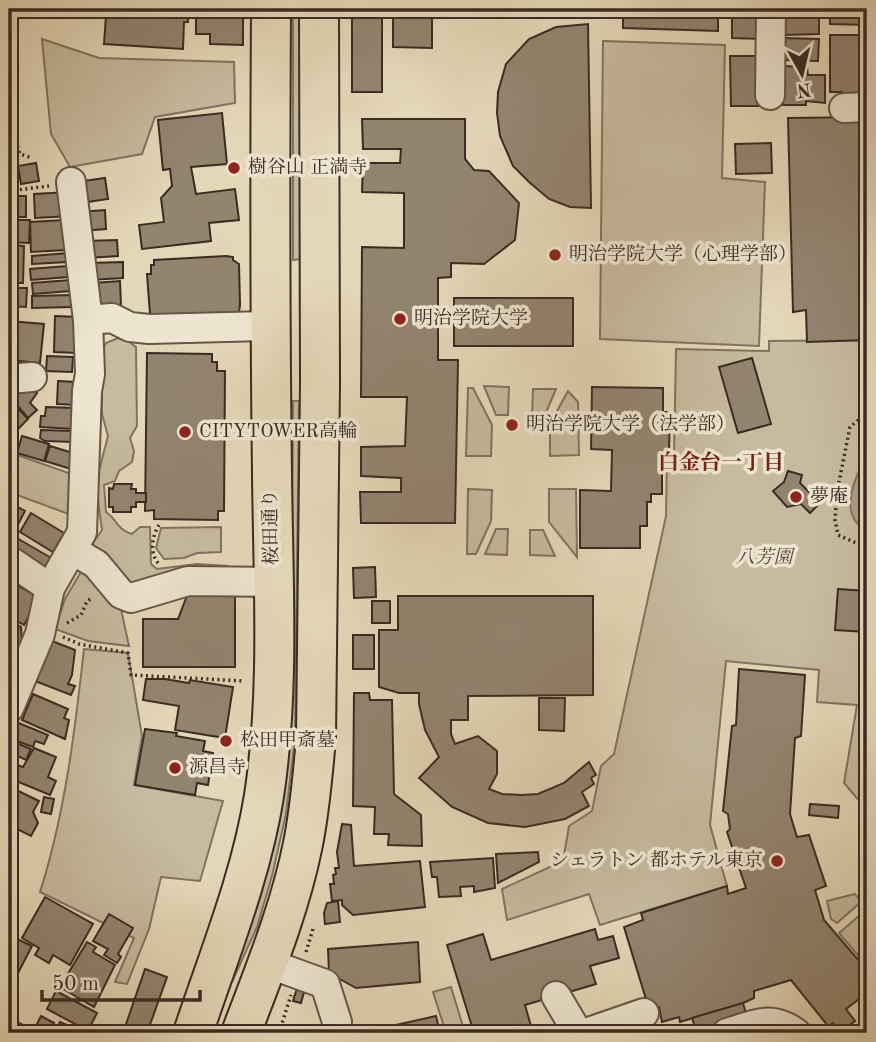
<svg xmlns="http://www.w3.org/2000/svg" width="876" height="1042" viewBox="0 0 876 1042" font-family="'Old Standard TT','Noto Serif JP',serif">
<style>
.green{fill:#c7ba9e;stroke:#817261;stroke-width:2}
.water{fill:#ab9d85;stroke:#7e6f5e;stroke-width:2}
.building{fill:#938470;stroke:#3b2b24;stroke-width:2}
.lines{fill:none;stroke-linecap:round;stroke-linejoin:round}
.minor-casing{stroke:#655649;stroke-width:32}
.highway-casing{stroke:#3b2b24;stroke-width:42}
.path{stroke:#3b2b24;stroke-width:3.5;stroke-dasharray:2 3.5;stroke-linecap:butt}
.minor{stroke:#ede5d0;stroke-width:28}
.highway{stroke:#e4d7b7;stroke-width:38}
.poi-dot{fill:#8f2418;stroke:#ede5d0;stroke-width:2.5}
.labels{text-anchor:middle;dominant-baseline:central;stroke-width:7;stroke-linejoin:round;paint-order:stroke}
.poi-label{font-size:19px;fill:#3b2b24;stroke:#ede5d0;text-anchor:start}
.street-label{font-size:19px;fill:#3b2b24;stroke:#ede5d0}
.park-label{font-size:19px;font-style:italic;fill:#57483c;stroke:#ede5d0}
.neighbourhood-label{font-size:21px;font-weight:bold;fill:#7a1f14;stroke:#ede5d0}
</style>
<rect width="100%" height="100%" fill="#e4d7b7"/>
<filter id="stains"><feTurbulence type="fractalNoise" baseFrequency=".00286" numOctaves="4"/><feColorMatrix values="0 0 0 0 .2 0 0 0 0 .09 0 0 0 0 .02 0 0 0 .5 -.17"/></filter>
<radialGradient id="worn" r=".72"><stop offset=".6" stop-color="#630" stop-opacity="0"/><stop offset="1" stop-color="#630" stop-opacity=".3"/></radialGradient>
<!-- green -->
<g class="green">
<polygon points="293,9 300,9 301,259 293,260"/>
<polygon points="42,39 99,58 234,62 235,103 155,117 142,154 70,167 51,134"/>
<polygon points="603,41 725,45 722,178 765,182 759,346 600,339"/>
<path d="M118 338 127 340 136 347 137 426 130 438 134 451 132 462 119 471 115 481 104 485 106 512C118 520 116 529 132 534L140 527H150L151 564 157 569 197 564 228 566 227 575 134 592 93 550V543L102 530 97 493 99 471 108 436 102 414V350L106 343Z"/>
<polygon points="867,340 867,810 844,783 857,705 817,702 819,670 726,661 710,825 727,886 600,925 589,894 507,920 502,889 563,861 569,826 592,811 601,766 614,754 666,516 667,456 674,456 676,349 769,351 769,341"/>
<polygon points="484,386 509,387 508,415 496,415"/>
<polygon points="468,388 473,388 492,425 491,456 466,456"/>
<polygon points="533,389 556,389 545,415 532,415"/>
<polygon points="568,391 578,402 579,455 550,456 550,424"/>
<polygon points="293,401 299,401 295,738 286,814 272,876 257,927 232,982 267,871 292,540"/>
<polygon points="9,452 74,475 74,516 9,492"/>
<polygon points="468,489 492,490 491,521 476,554 467,554"/>
<polygon points="549,489 576,489 577,557 549,522"/>
<polygon points="221,527 221,552 197,553 184,558 164,559 156,548 161,528"/>
<polygon points="496,529 508,529 507,555 485,554"/>
<polygon points="530,530 543,530 555,556 530,555"/>
<polygon points="84,567 138,604 121,609 129,646 88,641 55,629 65,599"/>
<path d="M84 649 128 653 142 736 134 785 223 801 200 881 161 877 149 929 127 984 115 982 134 938 40 892C65 814 75 730 84 649Z"/>
<polygon points="855,894 861,902 837,923 831,919 827,901"/>
<polygon points="867,909 867,966 839,933"/>
<polygon points="451,987 465,1033 446,1033 433,992"/>
</g>
<!-- water -->
<path class="water" d="M867 466V528L864 529C843 516 850 491 859 471Z"/>
<!-- building -->
<g class="building">
<polygon points="154,9 189,9 188,22 184,22 183,49 104,44 106,15 153,18"/>
<polygon points="196,9 243,9 243,45 210,44 210,34 196,34"/>
<polygon points="623,9 718,9 718,31 623,28"/>
<polygon points="732,9 766,9 766,39 732,38"/>
<polygon points="393,10 432,10 432,48 393,47"/>
<polygon points="843,10 867,10 867,25 830,24 830,17 842,18"/>
<polygon points="819,12 819,34 782,35 781,13"/>
<rect x="352" y="16" width="30" height="76"/>
<polygon points="588,24 591,208 570,207 549,199 529,182 513,166 500,136 497,113 498,92 506,64 529,39 556,27"/>
<polygon points="830,35 867,35 867,100 842,100 842,92 830,92"/>
<polygon points="785,38 819,39 818,61 784,60"/>
<polygon points="730,56 761,56 761,106 731,106"/>
<polygon points="783,66 807,67 808,75 825,75 825,103 806,101 806,105 783,105"/>
<polygon points="222,113 227,164 191,167 196,194 235,189 239,220 209,223 211,241 142,249 139,225 164,222 161,198 172,186 170,169 163,170 158,120"/>
<polygon points="867,117 867,340 807,342 806,310 793,312 788,118"/>
<polygon points="362,119 465,119 465,159 474,170 489,171 519,203 515,240 484,264 451,263 451,277 438,278 438,360 458,360 455,523 361,523 360,492 401,492 401,478 361,476 361,447 405,446 407,397 361,397 362,247 404,248 404,193 362,192 363,163 400,163 401,149 363,149"/>
<polygon points="771,143 772,173 736,174 735,144"/>
<polygon points="36,163 39,181 21,184 18,166"/>
<polygon points="105,178 108,199 80,203 77,182"/>
<polygon points="69,192 70,216 35,218 34,194"/>
<rect x="9" y="196" width="17" height="21"/>
<polygon points="105,210 106,229 82,231 80,212"/>
<polygon points="9,220 30,220 29,243 9,242"/>
<polygon points="64,220 66,250 31,252 30,222"/>
<polygon points="117,240 118,256 86,258 85,241"/>
<polygon points="9,245 24,246 23,283 9,283"/>
<polygon points="68,253 68,262 32,264 32,256"/>
<polygon points="226,256 233,257 233,260 239,264 240,305 239,312 236,313 236,315 154,321 155,314 150,314 147,274 151,274 151,265 154,265 154,260"/>
<polygon points="123,262 123,278 90,280 89,263"/>
<polygon points="67,266 68,277 31,280 30,269"/>
<polygon points="70,280 71,291 33,294 32,283"/>
<polygon points="120,281 121,307 96,308 94,283"/>
<polygon points="9,288 27,288 26,307 9,306"/>
<polygon points="72,295 72,307 32,308 32,296"/>
<rect x="454" y="298" width="119" height="48"/>
<polygon points="55,316 79,317 78,353 54,352"/>
<polygon points="9,321 44,324 40,363 9,360"/>
<polygon points="147,353 212,354 212,362 217,362 217,371 225,371 224,511 218,511 218,520 154,519 154,510 145,511"/>
<polygon points="47,356 73,357 72,372 46,371"/>
<polygon points="752,358 771,424 738,433 719,367"/>
<polygon points="58,381 77,382 76,405 57,404"/>
<polygon points="30,384 37,393 30,403 37,410 28,418 9,396 9,386"/>
<polygon points="592,387 663,388 663,412 670,412 669,453 662,453 662,494 651,494 651,502 647,502 647,526 640,526 640,548 580,548 580,490 611,491 612,450 591,449"/>
<polygon points="9,399 28,419 17,430 9,421"/>
<polygon points="46,407 75,408 74,429 40,427 41,416 45,416"/>
<polygon points="41,430 74,431 73,442 45,441 40,438"/>
<polygon points="22,436 49,444 44,461 17,453"/>
<polygon points="50,446 76,454 71,469 45,461"/>
<polygon points="788,471 802,475 800,483 820,503 810,513 801,504 787,507 773,491 784,482"/>
<polygon points="114,484 132,484 131,489 136,489 136,493 146,493 146,502 136,502 136,507 131,507 131,512 113,512 113,507 109,507 109,488 113,489"/>
<polygon points="9,502 25,511 9,542"/>
<polygon points="31,513 64,533 53,552 20,532"/>
<polygon points="15,537 53,559 44,575 9,548"/>
<polygon points="375,567 376,597 354,598 353,568"/>
<polygon points="15,584 39,597 24,625 9,617 9,595"/>
<polygon points="838,589 867,591 867,632 835,630"/>
<polygon points="188,593 235,593 235,667 143,667 143,619 178,619"/>
<polygon points="398,596 593,596 593,695 468,696 468,720 451,720 451,734 455,744 478,736 497,751 497,774 489,789 502,794 522,795 538,794 564,783 589,762 596,775 591,778 594,784 582,792 589,806 565,819 525,827 488,823 452,807 419,778 439,757 425,730 419,704 419,693 399,693 379,687 379,630 398,630"/>
<rect x="372" y="601" width="18" height="22"/>
<polygon points="9,621 21,627 22,641 9,668"/>
<rect x="353" y="635" width="21" height="34"/>
<polygon points="52,641 75,650 72,675 68,684 75,686 71,695 35,681"/>
<polygon points="739,669 805,675 801,736 795,738 790,814 797,837 809,835 826,886 815,890 824,920 867,970 867,993 846,1009 855,1021 840,1032 833,1023 828,1026 791,980 754,991 754,998 743,1003 680,1022 679,1017 662,1022 659,1007 649,1009 624,927 643,920 641,913 727,886 728,894 746,888 727,832 730,829 728,814 723,811 732,726 736,725"/>
<polygon points="146,679 165,679 189,683 190,680 233,687 225,738 175,730 179,706 143,700"/>
<polygon points="354,693 369,693 370,700 392,700 394,794 421,815 422,846 388,845 389,834 374,834 375,807 353,806"/>
<polygon points="33,694 68,709 64,718 69,720 65,739 22,720"/>
<polygon points="539,698 565,698 564,731 539,730"/>
<polygon points="9,719 48,735 44,744 35,741 33,747 14,740 15,736 9,734"/>
<polygon points="145,729 177,733 176,736 205,741 203,751 213,753 208,785 197,783 195,795 135,785"/>
<polygon points="9,740 31,749 26,760 9,752"/>
<polygon points="34,748 56,757 48,777 56,781 50,795 9,778 9,762 23,767"/>
<polygon points="10,787 39,801 33,812 38,823 31,836 9,825"/>
<polygon points="44,797 54,799 51,814 41,812"/>
<polygon points="810,804 839,806 838,818 809,815"/>
<polygon points="342,824 351,825 354,866 420,861 425,907 353,915 342,905 342,900 332,901 330,884 334,884 333,875 336,874 335,868 339,868 337,852"/>
<polygon points="538,852 539,862 498,883 496,854"/>
<polygon points="493,858 495,888 474,892 474,886 460,887 461,896 439,897 437,877 432,877 430,862"/>
<polygon points="45,897 93,924 70,965 53,955 49,963 35,955 39,948 22,938"/>
<polygon points="338,901 340,922 325,924 324,913 327,903"/>
<polygon points="9,914 17,918 9,936"/>
<polygon points="109,914 133,928 118,954 121,957 117,963 104,955 108,949 93,941"/>
<polygon points="595,929 598,940 613,936 619,958 590,966 596,984 525,1005 533,1033 474,1033 447,945 483,934 491,960"/>
<polygon points="13,937 32,946 15,979 9,976 9,946"/>
<polygon points="87,942 96,947 93,952 115,965 94,1007 60,987"/>
<polygon points="418,942 420,982 356,988 329,973 328,949"/>
<polygon points="145,969 167,977 147,1033 132,1033 124,1030"/>
<polygon points="299,982 306,985 301,1003 293,1001"/>
<polygon points="56,991 97,1013 88,1031 47,1009"/>
<polygon points="743,1003 751,1031 745,1033 697,1033 692,1018"/>
<polygon points="41,1016 54,1023 49,1033 15,1033 19,1023 34,1030"/>
<polygon points="436,1016 440,1033 360,1033"/>
<polygon points="60,1022 84,1033 54,1033"/>
</g>
<g class="lines">
<!-- minor casing -->
<g class="minor-casing">
<g id="minor">
<polyline points="770,95 771,9"/>
<polyline points="844,108 867,107"/>
<polyline points="71,182 88,320"/>
<polyline points="9,379 32,377"/>
<polyline points="72,550 96,564 121,594 131,598 188,581 273,582"/>
<polyline points="9,560 50,588"/>
<polyline points="9,708 40,634 50,588 82,532 87,391 90,374 88,320 112,318 130,327 149,329 271,326"/>
<polyline points="267,963 325,984 337,1022"/>
<polyline points="556,996 578,1033"/>
<polyline points="586,1033 644,1013"/>
<path d="M727 1033C754 1025 771 1014 796 1033"/>
</g>
</g>
<!-- highway casing -->
<g class="highway-casing">
<g id="highway">
<path d="M193 1033C219 955 251 877 264 796 280 691 273 579 272 474 270 319 270 164 271 9"/>
<path d="M241 1033C264 972 290 909 303 844 310 809 313 774 316 738L320 384 319 9"/>
</g>
</g>
<!-- path -->
<g class="path">
<polyline points="9,86 15,138 20,154 32,158"/>
<polyline points="9,191 49,186"/>
<polyline points="867,413 850,427 837,492 835,520 838,535 854,542 867,543"/>
<path d="M159 525C152 536 149 554 159 564"/>
<polyline points="67,623 81,615 87,601 92,598"/>
<polyline points="63,637 79,644 128,653 131,675 244,681"/>
<polyline points="306,952 313,929"/>
<polyline points="279,1033 291,995"/>
</g>
<!-- minor -->
<use href="#minor" class="minor"/>
<!-- highway -->
<use href="#highway" class="highway"/>
</g>
<!-- markers -->
<g class="poi-dot">
<circle cx="234" cy="168" r="7"/>
<circle cx="555" cy="255" r="7"/>
<circle cx="400" cy="319" r="7"/>
<circle cx="512" cy="425" r="7"/>
<circle cx="185" cy="432" r="7"/>
<circle cx="796" cy="497" r="7"/>
<circle cx="226" cy="741" r="7"/>
<circle cx="175" cy="768" r="7"/>
<circle cx="777" cy="861" r="7"/>
</g>
<g class="labels">
<!-- poi labels -->
<g class="poi-label">
<text x="248" y="168">樹谷山 正満寺</text>
<text x="569" y="255">明治学院大学（心理学部）</text>
<text x="414" y="319">明治学院大学</text>
<text x="526" y="425">明治学院大学（法学部）</text>
<text x="199" y="432">CITYTOWER高輪</text>
<text x="810" y="497">夢庵</text>
<text x="240" y="741">松田甲斎墓</text>
<text x="189" y="768">源昌寺</text>
<text x="763" y="861" text-anchor="end">シェラトン 都ホテル東京</text>
</g>
<!-- street labels -->
<g class="street-label">
<text transform="translate(272 527) rotate(-91)">桜田通り</text>
</g>
<!-- park labels -->
<g class="park-label">
<text x="764" y="558">八芳園</text>
</g>
<!-- neighbourhood labels -->
<g class="neighbourhood-label">
<text x="721" y="463">白金台一丁目</text>
</g>
</g>
<!-- margin -->
<rect width="876" height="1042" fill="none" stroke="#e4d7b7" stroke-width="35"/>
<rect x="10" y="10" width="855" height="1021" fill="none" stroke="#3b2b24" stroke-width="3.5"/>
<rect x="18" y="18" width="841" height="1007" fill="none" stroke="#3b2b24" stroke-width="2"/>
<!-- north arrow -->
<g transform="translate(802 74) rotate(172)" stroke="#ede5d0" stroke-width="5" paint-order="stroke">
<path d="M0-5L12 26L0 18L-12 26Z" fill="#3b2b24"/>
<text y="-10" font-size="19" font-weight="bold" text-anchor="middle" fill="#3b2b24">N</text>
</g>
<!-- scale -->
<path d="M42 990v10h158v-10" fill="none" stroke="#3b2b24" stroke-width="3.5"/>
<text x="52" y="990" font-size="21" fill="#3b2b24" stroke="#ede5d0" stroke-width="5" paint-order="stroke">50 m</text>
<rect width="100%" height="100%" filter="url(#stains)"/>
<rect width="100%" height="100%" fill="url(#worn)"/>
</svg>
